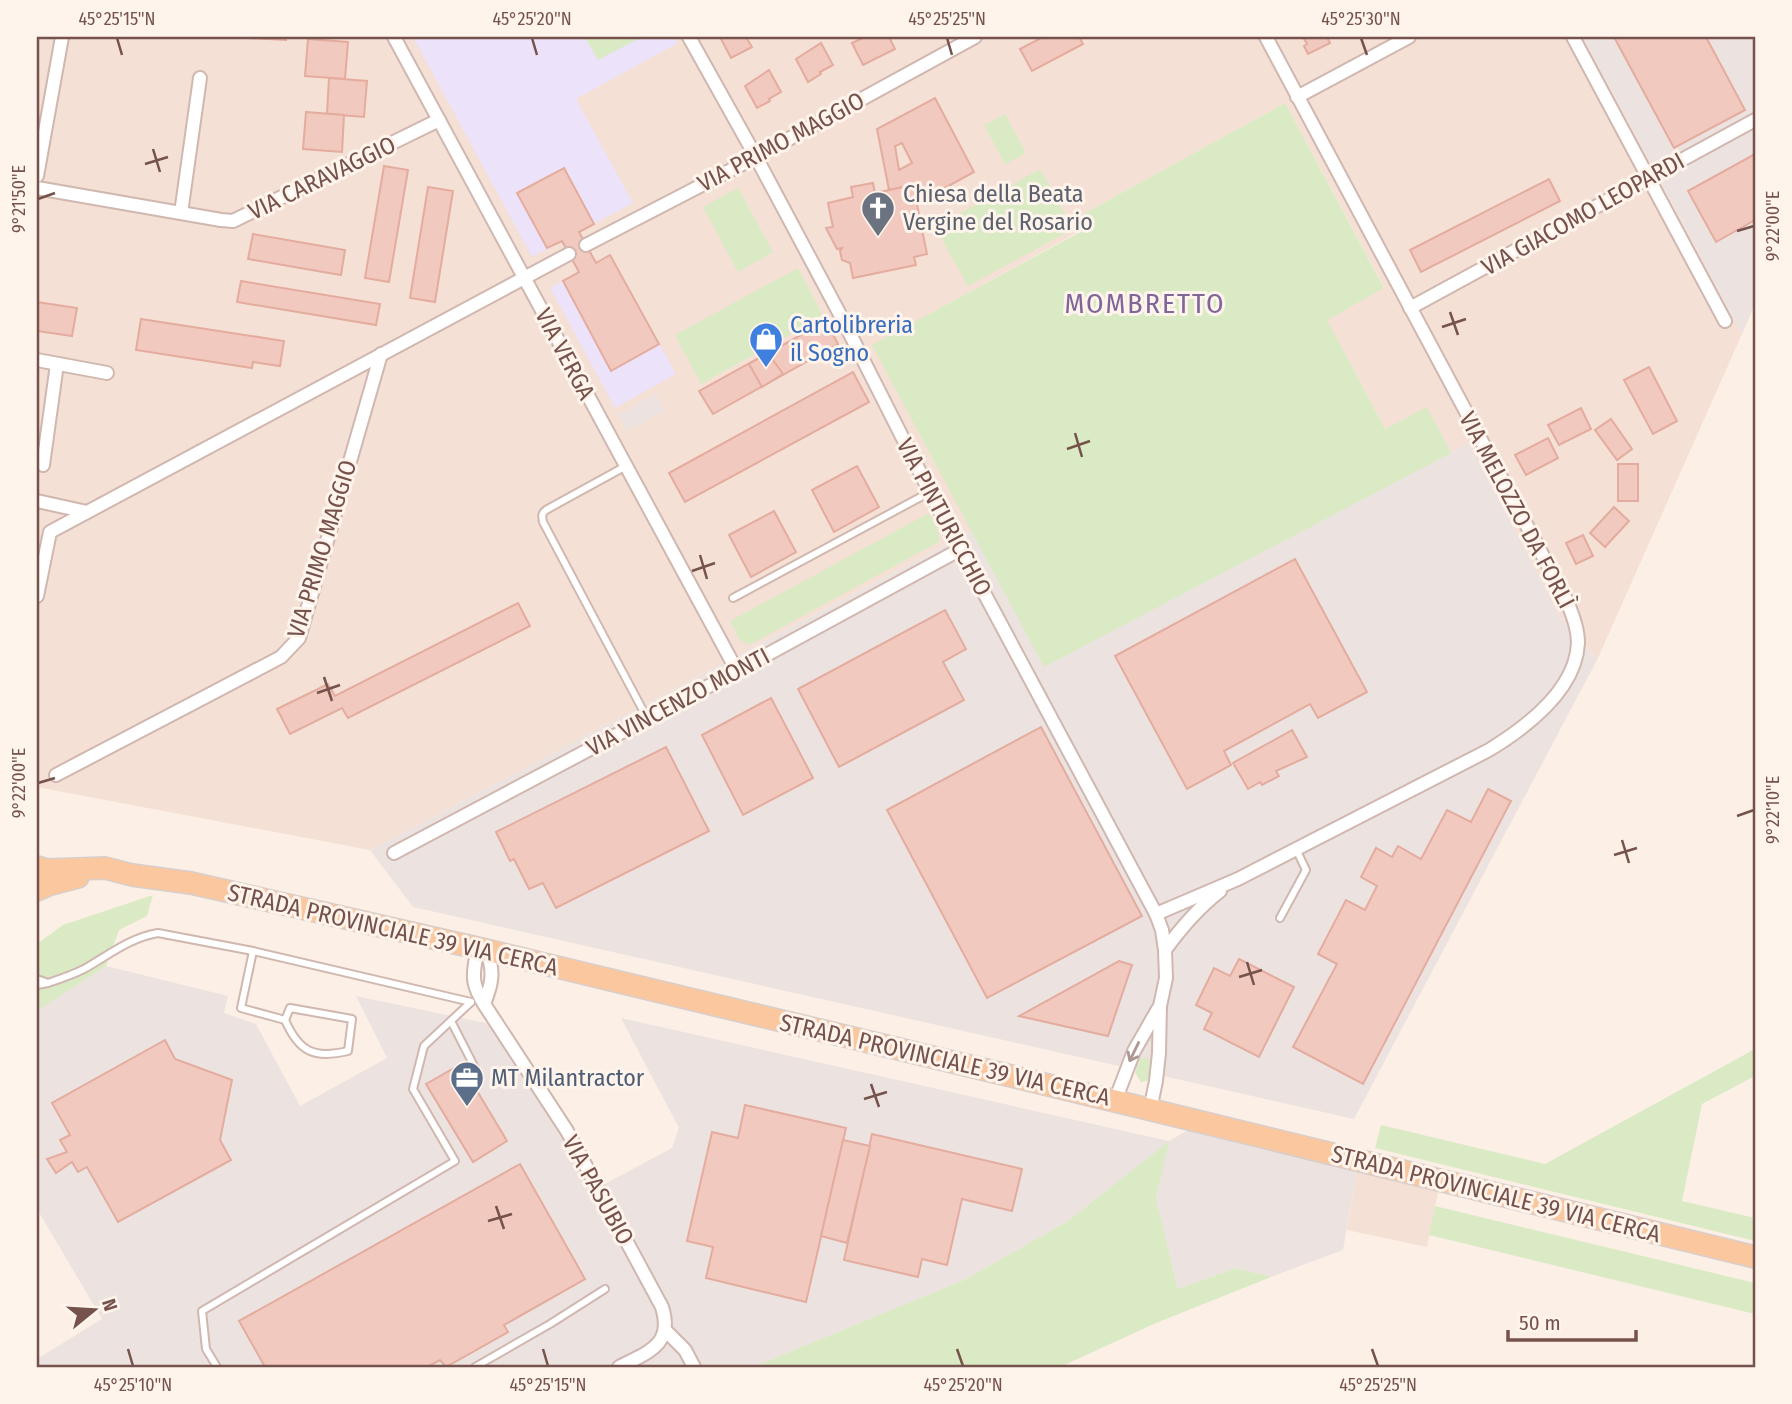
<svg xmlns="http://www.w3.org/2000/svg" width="1792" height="1404" viewBox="0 0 1792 1404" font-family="'Fira Sans Condensed',sans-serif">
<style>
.residential{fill:#f4e0d4}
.industrial{fill:#ece3e0}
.education{fill:#ece2f9}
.green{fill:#daeac4}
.building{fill:#f1c9be;stroke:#e4ac9e;stroke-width:2;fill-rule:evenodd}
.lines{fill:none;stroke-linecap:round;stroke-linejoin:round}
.service-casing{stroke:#d0b7af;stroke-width:10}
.minor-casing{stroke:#d0b7af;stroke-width:16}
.primary-casing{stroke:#d8cfcd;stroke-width:24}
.service{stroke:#fff;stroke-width:6}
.minor{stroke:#fff;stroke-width:12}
.primary{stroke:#fac79f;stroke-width:21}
.oneway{stroke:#ac9793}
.ticks{fill:none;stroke:#75524b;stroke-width:2.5}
.labels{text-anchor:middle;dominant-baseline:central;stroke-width:6;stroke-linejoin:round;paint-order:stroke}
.street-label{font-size:24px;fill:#75524b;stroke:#fff4ec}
.worship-label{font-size:24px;fill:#5b616d;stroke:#fff4ec;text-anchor:start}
.shop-label{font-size:24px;fill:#366cbe;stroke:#fff4ec;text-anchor:start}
.service-label{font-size:24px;fill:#4e5e75;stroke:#fff4ec;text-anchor:start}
.quarter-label{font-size:28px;letter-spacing:2px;fill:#7e6699;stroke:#fff4ec}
.neatline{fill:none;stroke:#75524b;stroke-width:2.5}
.ticks-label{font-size:18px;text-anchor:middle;fill:#75524b}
</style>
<rect width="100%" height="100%" fill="#fcefe6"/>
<!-- residential -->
<g class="residential">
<polygon points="37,37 1583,37 1742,334 1598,658 1593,655 1560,617 1469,444 1451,453 1427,408 1385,429 1326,319 1384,287 1285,103 1076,218 1082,230 873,345 972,531 370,850 37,787"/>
<polygon points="1357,1171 1438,1192 1427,1247 1347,1230"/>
</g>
<!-- industrial -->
<g class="industrial">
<polygon points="1583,37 1755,37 1755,304 1742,334"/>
<polygon points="656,394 665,410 627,431 618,415"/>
<polygon points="1469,443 1560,617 1593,655 1598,658 1354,1119 413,907 370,850 972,531 1044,666"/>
<polygon points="106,966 228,996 224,1013 256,1024 300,1106 387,1058 356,996 509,1028 571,1123 605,1184 672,1148 679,1128 621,1018 1169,1141 1190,1129 1357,1171 1343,1250 1271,1277 1236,1268 1178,1289 1156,1199 1168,1142 1068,1221 964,1280 753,1367 37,1367 37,1359 102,1319 37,1209 37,1011"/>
</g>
<!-- education -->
<g class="education">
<polygon points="413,37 674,37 678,43 576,99 633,203 532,257"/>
<polygon points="610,255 676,374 615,408 550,288"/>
</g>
<!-- green -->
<g class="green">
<polygon points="585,37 642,37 598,60"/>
<polygon points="1285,103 1384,288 1327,320 1385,429 1427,407 1451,453 1044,667 872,345 1082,231 1076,218"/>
<polygon points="1005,114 1026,153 1005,164 984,125"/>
<polygon points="1040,169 1073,229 968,286 935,227"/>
<polygon points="738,188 773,252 738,272 703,207"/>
<polygon points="798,268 823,316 701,384 675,335"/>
<polygon points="929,513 939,533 939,542 935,544 753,643 748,644 740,640 730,621"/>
<polygon points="153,895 147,916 119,930 106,966 37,1011 37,944 63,925"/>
<polygon points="1755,1049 1755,1076 1702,1104 1682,1201 1755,1218 1755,1241 1375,1148 1381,1125 1545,1164"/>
<path d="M1146 1057C1154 1063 1151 1073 1147 1081L1141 1082 1135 1073 1140 1059Z"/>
<polygon points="1169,1141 1156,1199 1178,1289 1236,1268 1271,1277 1156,1323 1060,1367 753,1367 964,1280 1068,1221"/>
<polygon points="1435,1206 1755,1283 1755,1314 1429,1235"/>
</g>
<!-- building -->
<g class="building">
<polygon points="248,37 286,37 286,40 248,38"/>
<polygon points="720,37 746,37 752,47 731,58"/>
<polygon points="865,37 889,37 895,49 863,65 852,43"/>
<polygon points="1043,37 1079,37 1083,44 1032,71 1020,49"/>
<polygon points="1303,37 1327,37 1330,43 1308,54 1304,46 1307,44"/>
<polygon points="1614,37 1706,37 1745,110 1674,148"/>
<polygon points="308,39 348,42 345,79 305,76"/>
<polygon points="821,43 833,65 820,72 821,74 808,82 796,59"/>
<polygon points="769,70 781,92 769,99 770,101 757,108 745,86"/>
<polygon points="329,78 367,81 364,117 327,114"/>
<path d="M935 98 974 172 917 203 913 185 889 190 877 129ZM902 143 912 163 899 170 895 146Z"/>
<polygon points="306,112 344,115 342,152 303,149"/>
<polygon points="1755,154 1755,220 1716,242 1688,191"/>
<polygon points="384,166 408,170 389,282 365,278"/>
<polygon points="564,168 594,224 579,232 596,263 610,255 659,344 611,371 563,281 579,272 562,241 547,248 517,193"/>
<polygon points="1549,179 1560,201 1421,272 1410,250"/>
<polygon points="873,183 875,193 913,185 927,254 914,257 916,265 853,278 850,263 842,260 840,251 842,248 837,249 826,228 833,227 828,203 853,197 851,187"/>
<polygon points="428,187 453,191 435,302 410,298"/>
<polygon points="253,234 345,250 341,275 248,259"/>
<polygon points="241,281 380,304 376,325 237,302"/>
<polygon points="37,302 77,308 72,336 37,331"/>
<polygon points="141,319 284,341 280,366 253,362 252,368 136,350"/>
<polygon points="826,321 838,344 713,414 699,391"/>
<polygon points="768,353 783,374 762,387 749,364"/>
<polygon points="1649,367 1677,421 1653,434 1624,380"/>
<polygon points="853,372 869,402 685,502 669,473"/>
<polygon points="1581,408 1591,429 1559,445 1548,425"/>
<polygon points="1611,419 1632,449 1617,460 1595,430"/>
<polygon points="1548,438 1558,458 1526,475 1515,455"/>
<rect x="1618" y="464" width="20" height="37"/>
<polygon points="857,466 879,507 834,532 812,490"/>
<polygon points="1614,507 1629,521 1605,547 1590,533"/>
<polygon points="774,511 796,552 751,577 729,535"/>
<polygon points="1583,535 1593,556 1576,564 1566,543"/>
<polygon points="1295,559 1367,692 1318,718 1310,704 1224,751 1231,765 1187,789 1115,656"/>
<polygon points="518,603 530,626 348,718 342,708 290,734 277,709 328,684 335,696"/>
<polygon points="945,610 966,649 943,662 964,700 839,767 798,689"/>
<polygon points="771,698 813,778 743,815 702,735"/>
<polygon points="1041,727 1142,916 987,998 887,810"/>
<polygon points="1292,730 1307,757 1276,771 1279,776 1262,785 1260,782 1248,789 1233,763"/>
<polygon points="666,747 709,831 556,908 543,883 529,889 514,859 510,861 496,832"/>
<polygon points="1488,789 1511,801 1363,1084 1293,1047 1337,964 1318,954 1346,900 1365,910 1377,886 1361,877 1376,848 1392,857 1398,846 1421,859 1447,810 1471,822"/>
<polygon points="1239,959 1294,987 1259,1057 1204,1029 1212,1013 1196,1005 1214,968 1230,976"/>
<polygon points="1119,961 1132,965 1108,1036 1019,1016"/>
<polygon points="165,1040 175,1059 232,1080 220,1140 231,1160 118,1222 87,1167 78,1172 72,1162 56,1173 47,1159 67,1152 60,1140 70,1135 52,1103"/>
<polygon points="461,1064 507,1141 473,1162 426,1084"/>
<polygon points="745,1105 846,1128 806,1302 706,1278 713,1247 687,1241 712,1132 738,1138"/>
<polygon points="872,1134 1022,1169 1012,1211 962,1199 947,1265 922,1259 918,1277 844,1260"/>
<polygon points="843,1140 870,1146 847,1243 821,1236"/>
<polygon points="520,1164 585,1279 504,1325 508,1332 446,1367 440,1360 427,1367 265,1367 239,1321"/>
</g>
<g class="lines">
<!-- service casing -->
<g class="service-casing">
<g id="service">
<path d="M626 466 546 510C541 514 542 516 543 522L647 718"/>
<polyline points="733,598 930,492"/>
<polyline points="1280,918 1306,870 1296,849"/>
<path d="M253 951 241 1008 285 1020 290 1008 352 1019 348 1051C314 1059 299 1052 285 1020"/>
<polyline points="37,979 48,983 37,985"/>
<path d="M48 983C60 979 72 975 84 969 109 955 129 938 158 933L253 951 471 1002"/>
<polyline points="451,1021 475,1068"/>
<polyline points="217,1367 206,1349 202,1311 455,1161 413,1089 424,1046 471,1002"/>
<polyline points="475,1367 550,1324 605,1289"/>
</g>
</g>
<!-- minor casing -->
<g class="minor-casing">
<g id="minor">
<polyline points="394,37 737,671"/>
<polyline points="689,37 756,157 844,322 930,492 1156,914 1162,930 1165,950 1166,978 1160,1006 1159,1053 1156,1081 1150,1110"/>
<polyline points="1573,37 1725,321"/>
<polyline points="1297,97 1409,37"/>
<polyline points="37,176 62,37"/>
<polyline points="37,188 221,220 233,221 439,120"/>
<polyline points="181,213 200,78"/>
<polyline points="586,245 756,157 975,37"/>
<polyline points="1410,308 1755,120"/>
<polyline points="37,360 107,373"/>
<polyline points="43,465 57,364"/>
<polyline points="37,501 87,512"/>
<polyline points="37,596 50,532 569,254"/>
<polyline points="56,775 281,657 299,638 381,354"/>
<polyline points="394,853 737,671 961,549"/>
<path d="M1156 914 1238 879 1489 750C1525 728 1576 690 1578 643 1578 628 1572 614 1567 601L1266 37"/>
<path d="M1165 950C1181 928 1198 908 1220 891"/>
<path d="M484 1004C492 984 495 971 486 950L476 958C472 978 473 986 484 1004L567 1131 662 1307C674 1345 648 1352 619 1367"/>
<polyline points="1115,1101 1134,1051 1158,1009"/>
<polyline points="666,1331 685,1350 694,1367"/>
</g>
</g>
<!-- primary casing -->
<g class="primary-casing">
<g id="primary">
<polyline points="37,867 46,870 105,868 132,875 191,883 486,950 1115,1101 1755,1257"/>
<polyline points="37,890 48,885 78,877"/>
</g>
</g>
<!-- service -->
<use href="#service" class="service"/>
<!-- minor -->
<use href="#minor" class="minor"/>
<!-- primary -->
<use href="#primary" class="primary"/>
</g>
<!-- one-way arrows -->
<defs><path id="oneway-shaft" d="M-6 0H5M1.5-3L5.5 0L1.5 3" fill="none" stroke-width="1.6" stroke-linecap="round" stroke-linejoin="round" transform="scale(1.75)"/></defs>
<use class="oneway" href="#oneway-shaft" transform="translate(1134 1052) rotate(116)"/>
<!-- ticks -->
<path class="ticks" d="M117 38 122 55M532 38 537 55M947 38 952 55M1361 38 1367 55M153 149 160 172M145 164 168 157M38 199 55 193M1737 231 1754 226M1450 312 1458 335M1442 327 1466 319M1075 433 1082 457M1067 449 1090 441M700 555 707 579M692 571 715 563M324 677 332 701M317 693 340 685M38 783 55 778M1737 816 1754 810M1622 840 1629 863M1614 855 1637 848M1247 962 1254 985M1239 977 1262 970M871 1084 879 1107M864 1099 887 1092M496 1206 504 1229M488 1221 512 1214M128 1349 133 1366M543 1349 548 1366M957 1349 963 1366M1372 1349 1378 1366"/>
<!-- icons -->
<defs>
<g id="church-pin" transform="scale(1.75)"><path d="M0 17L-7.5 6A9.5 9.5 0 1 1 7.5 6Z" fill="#6b7280" stroke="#fff4ec"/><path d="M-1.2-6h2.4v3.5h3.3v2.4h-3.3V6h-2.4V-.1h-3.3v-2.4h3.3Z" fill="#fff"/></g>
<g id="shop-pin" transform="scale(1.75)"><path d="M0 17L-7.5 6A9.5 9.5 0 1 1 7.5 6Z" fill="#3f7fe0" stroke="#fff4ec"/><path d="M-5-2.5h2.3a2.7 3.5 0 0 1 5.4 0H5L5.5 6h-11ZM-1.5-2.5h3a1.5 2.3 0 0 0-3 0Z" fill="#fff"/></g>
<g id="office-pin" transform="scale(1.75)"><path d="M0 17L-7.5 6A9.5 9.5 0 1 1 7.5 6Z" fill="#5c6f8a" stroke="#fff4ec"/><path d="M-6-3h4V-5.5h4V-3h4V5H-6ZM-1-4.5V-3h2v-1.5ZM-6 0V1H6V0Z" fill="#fff"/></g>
</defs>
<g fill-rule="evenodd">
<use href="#church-pin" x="878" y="208"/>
<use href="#shop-pin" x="766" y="339"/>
<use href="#office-pin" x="467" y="1078"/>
</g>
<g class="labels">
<!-- street labels -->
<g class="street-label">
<text transform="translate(781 142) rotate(-28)">VIA PRIMO MAGGIO</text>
<text transform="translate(322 178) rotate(-26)">VIA CARAVAGGIO</text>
<text transform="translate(1583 214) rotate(-29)">VIA GIACOMO LEOPARDI</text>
<text transform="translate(565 354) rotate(62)">VIA VERGA</text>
<text transform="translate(1517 510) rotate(62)">VIA MELOZZO DA FORLÌ</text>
<text transform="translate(944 517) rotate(62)">VIA PINTURICCHIO</text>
<text transform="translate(322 549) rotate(-73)">VIA PRIMO MAGGIO</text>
<text transform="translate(678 702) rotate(-28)">VIA VINCENZO MONTI</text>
<text transform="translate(393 930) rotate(13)">STRADA PROVINCIALE 39 VIA CERCA</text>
<text transform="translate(945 1060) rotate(13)">STRADA PROVINCIALE 39 VIA CERCA</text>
<text transform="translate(598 1190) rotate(61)">VIA PASUBIO</text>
<text transform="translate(1496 1194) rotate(14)">STRADA PROVINCIALE 39 VIA CERCA</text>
</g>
<!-- worship labels -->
<g class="worship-label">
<text x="903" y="194">Chiesa della Beata<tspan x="903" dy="28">Vergine del Rosario</tspan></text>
</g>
<!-- shop labels -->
<g class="shop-label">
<text x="790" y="325">Cartolibreria<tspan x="790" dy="28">il Sogno</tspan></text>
</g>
<!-- service labels -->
<g class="service-label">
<text x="491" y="1078">MT Milantractor</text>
</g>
<!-- quarter labels -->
<g class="quarter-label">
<text x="1145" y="303">MOMBRETTO</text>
</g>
</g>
<!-- border -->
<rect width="1792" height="1404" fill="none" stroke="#fff4ec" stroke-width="77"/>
<!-- north arrow -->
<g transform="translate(94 1310) rotate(72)" stroke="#fff4ec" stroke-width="5" paint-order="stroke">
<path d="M0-5L12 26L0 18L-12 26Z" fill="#75524b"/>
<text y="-10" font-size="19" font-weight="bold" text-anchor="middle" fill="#75524b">N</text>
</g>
<!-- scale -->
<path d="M1508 1330v10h128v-10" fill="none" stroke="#75524b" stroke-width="3.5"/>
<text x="1519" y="1330" font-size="21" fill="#75524b" stroke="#fff4ec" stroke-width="5" paint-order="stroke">50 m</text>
<rect x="38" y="38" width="1716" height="1328" class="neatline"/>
<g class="ticks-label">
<text x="117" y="25">45°25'15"N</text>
<text x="532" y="25">45°25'20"N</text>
<text x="947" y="25">45°25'25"N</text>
<text x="1361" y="25">45°25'30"N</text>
<text transform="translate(19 199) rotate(-90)" y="6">9°21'50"E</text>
<text transform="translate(1773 226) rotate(-90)" y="6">9°22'00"E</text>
<text transform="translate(19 783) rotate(-90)" y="6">9°22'00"E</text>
<text transform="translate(1773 810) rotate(-90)" y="6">9°22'10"E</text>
<text x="133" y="1391">45°25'10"N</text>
<text x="548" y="1391">45°25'15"N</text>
<text x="963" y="1391">45°25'20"N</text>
<text x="1378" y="1391">45°25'25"N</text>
</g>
</svg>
